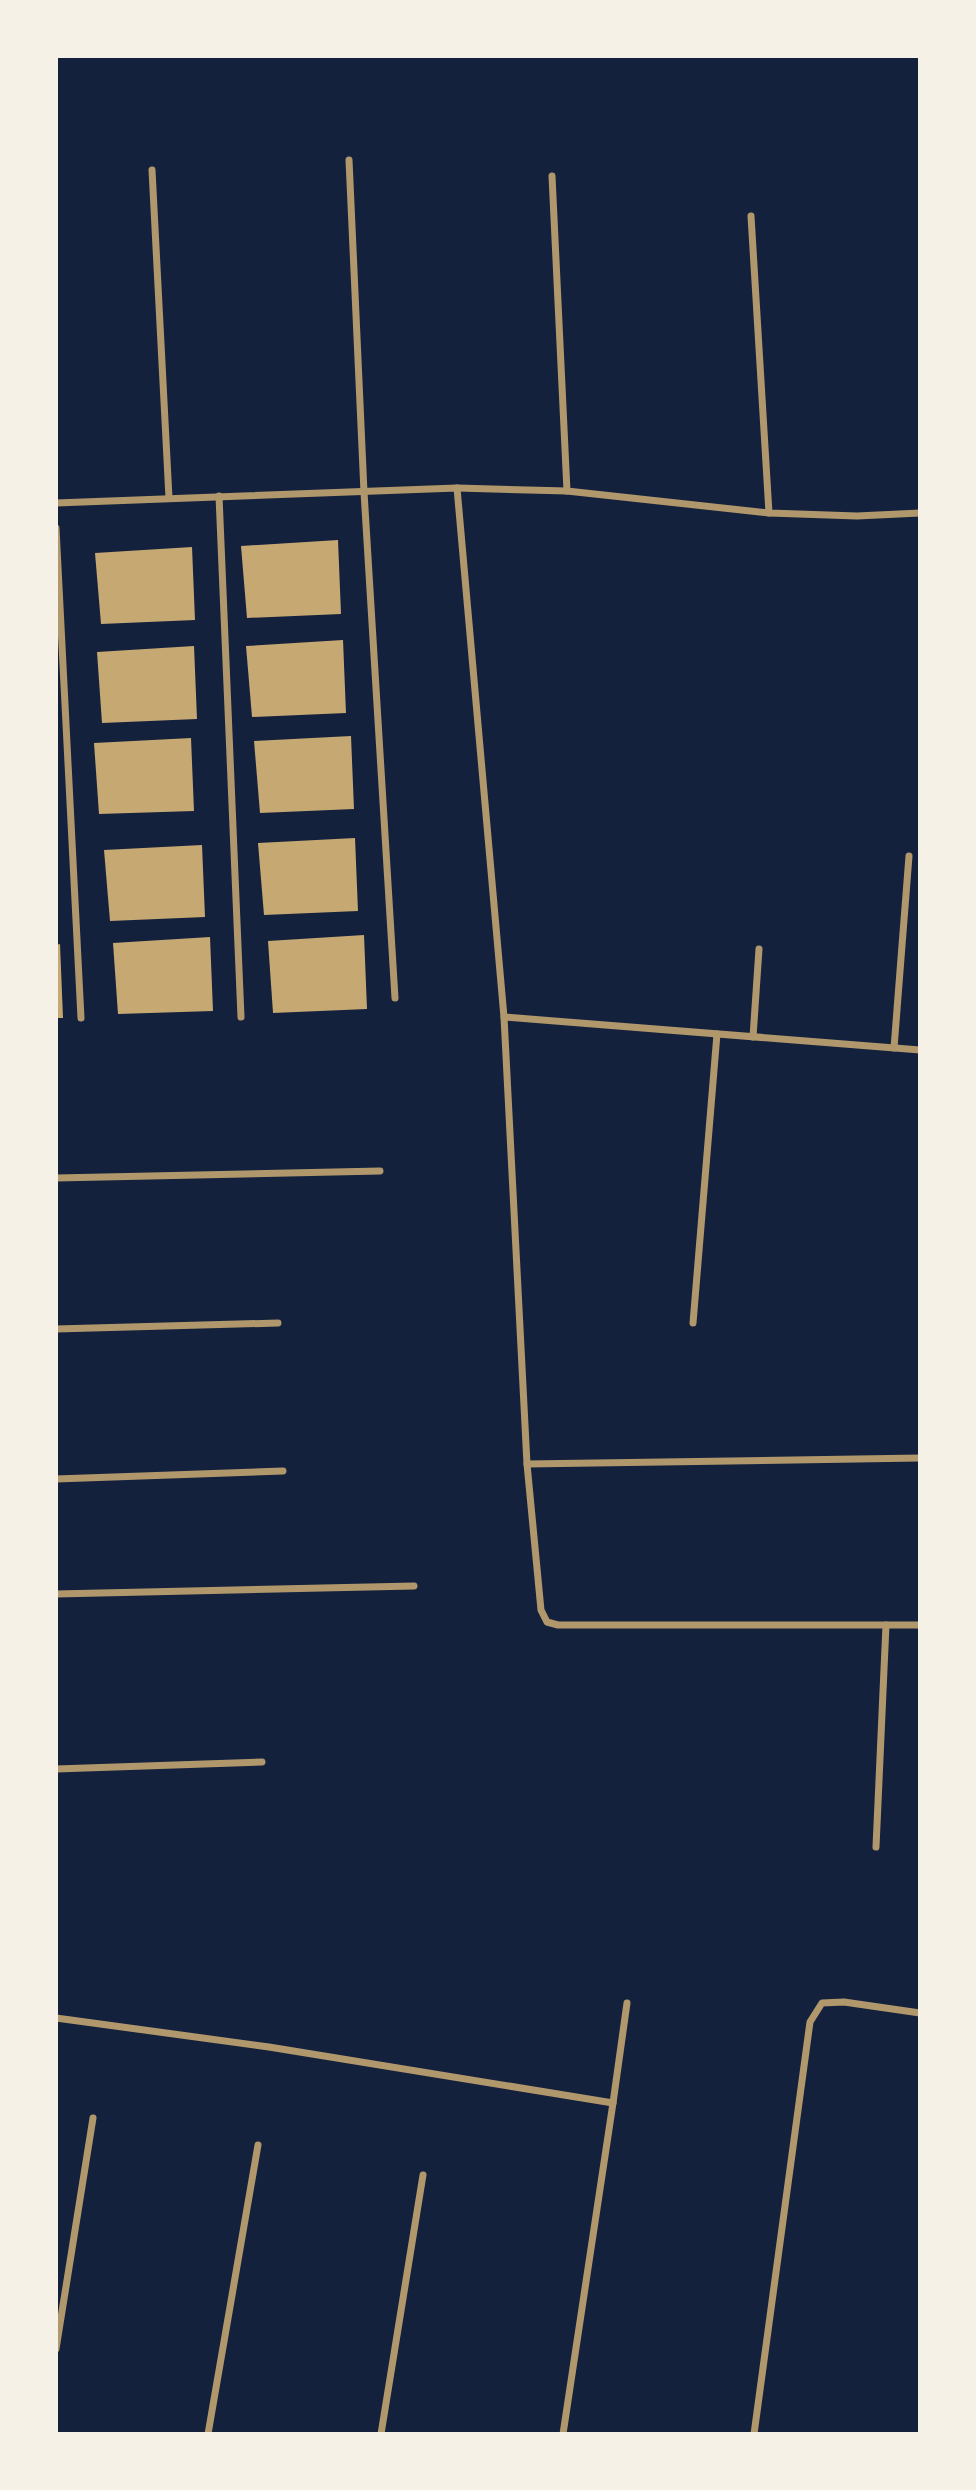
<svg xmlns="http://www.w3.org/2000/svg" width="976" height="2490" viewBox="0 0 976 2490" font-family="'Space Grotesk',sans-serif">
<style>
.building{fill:#c6a872}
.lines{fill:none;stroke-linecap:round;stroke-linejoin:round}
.minor{stroke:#b1986c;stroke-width:7}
</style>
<rect width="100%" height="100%" fill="#14213d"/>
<!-- building -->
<g class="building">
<polygon points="338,540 341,614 247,618 241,546"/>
<polygon points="192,547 195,620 101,624 95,553"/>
<polygon points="343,640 346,713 252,717 246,646"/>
<polygon points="194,646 197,719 102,723 97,652"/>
<polygon points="351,736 354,809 260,813 254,741"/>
<polygon points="191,738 194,811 99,814 94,743"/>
<polygon points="355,838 358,911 264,915 258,843"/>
<polygon points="202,845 205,917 110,921 104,850"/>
<polygon points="364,935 367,1009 273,1013 268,941"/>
<polygon points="210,937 213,1011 118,1014 113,943"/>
<polygon points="60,944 63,1018 56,1018 56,945"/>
</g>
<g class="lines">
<!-- minor -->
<g class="minor">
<polyline points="349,160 364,492 395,998"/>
<polyline points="152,170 169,498"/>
<polyline points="552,176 567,491"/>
<polyline points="751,216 769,513"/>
<polyline points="457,488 567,491 769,513 857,516 920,513"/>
<polyline points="219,496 241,1017"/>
<polyline points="56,503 457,488 504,1017 527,1464 541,1610 547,1622 558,1625 920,1625"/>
<polyline points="56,528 81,1018"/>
<polyline points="504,1017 920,1050"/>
<polyline points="753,1037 759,949"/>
<polyline points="894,1048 909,856"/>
<polyline points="56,1178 380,1171"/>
<polyline points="693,1323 717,1034"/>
<polyline points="56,1329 278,1323"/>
<polyline points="527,1464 920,1458"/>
<polyline points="56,1479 283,1471"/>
<polyline points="56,1594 414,1586"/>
<polyline points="56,1769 262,1762"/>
<polyline points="876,1847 886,1625"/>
<polyline points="56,2018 269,2047 613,2103 563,2434"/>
<polyline points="613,2103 627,2003"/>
<polyline points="56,2349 93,2118"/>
<polyline points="208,2434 258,2145"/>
<polyline points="381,2434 423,2175"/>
<polyline points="754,2434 810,2022 822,2003 844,2002 920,2013"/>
</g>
</g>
<!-- border -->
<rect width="976" height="2490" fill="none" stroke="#f6f1e7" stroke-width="116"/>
</svg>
